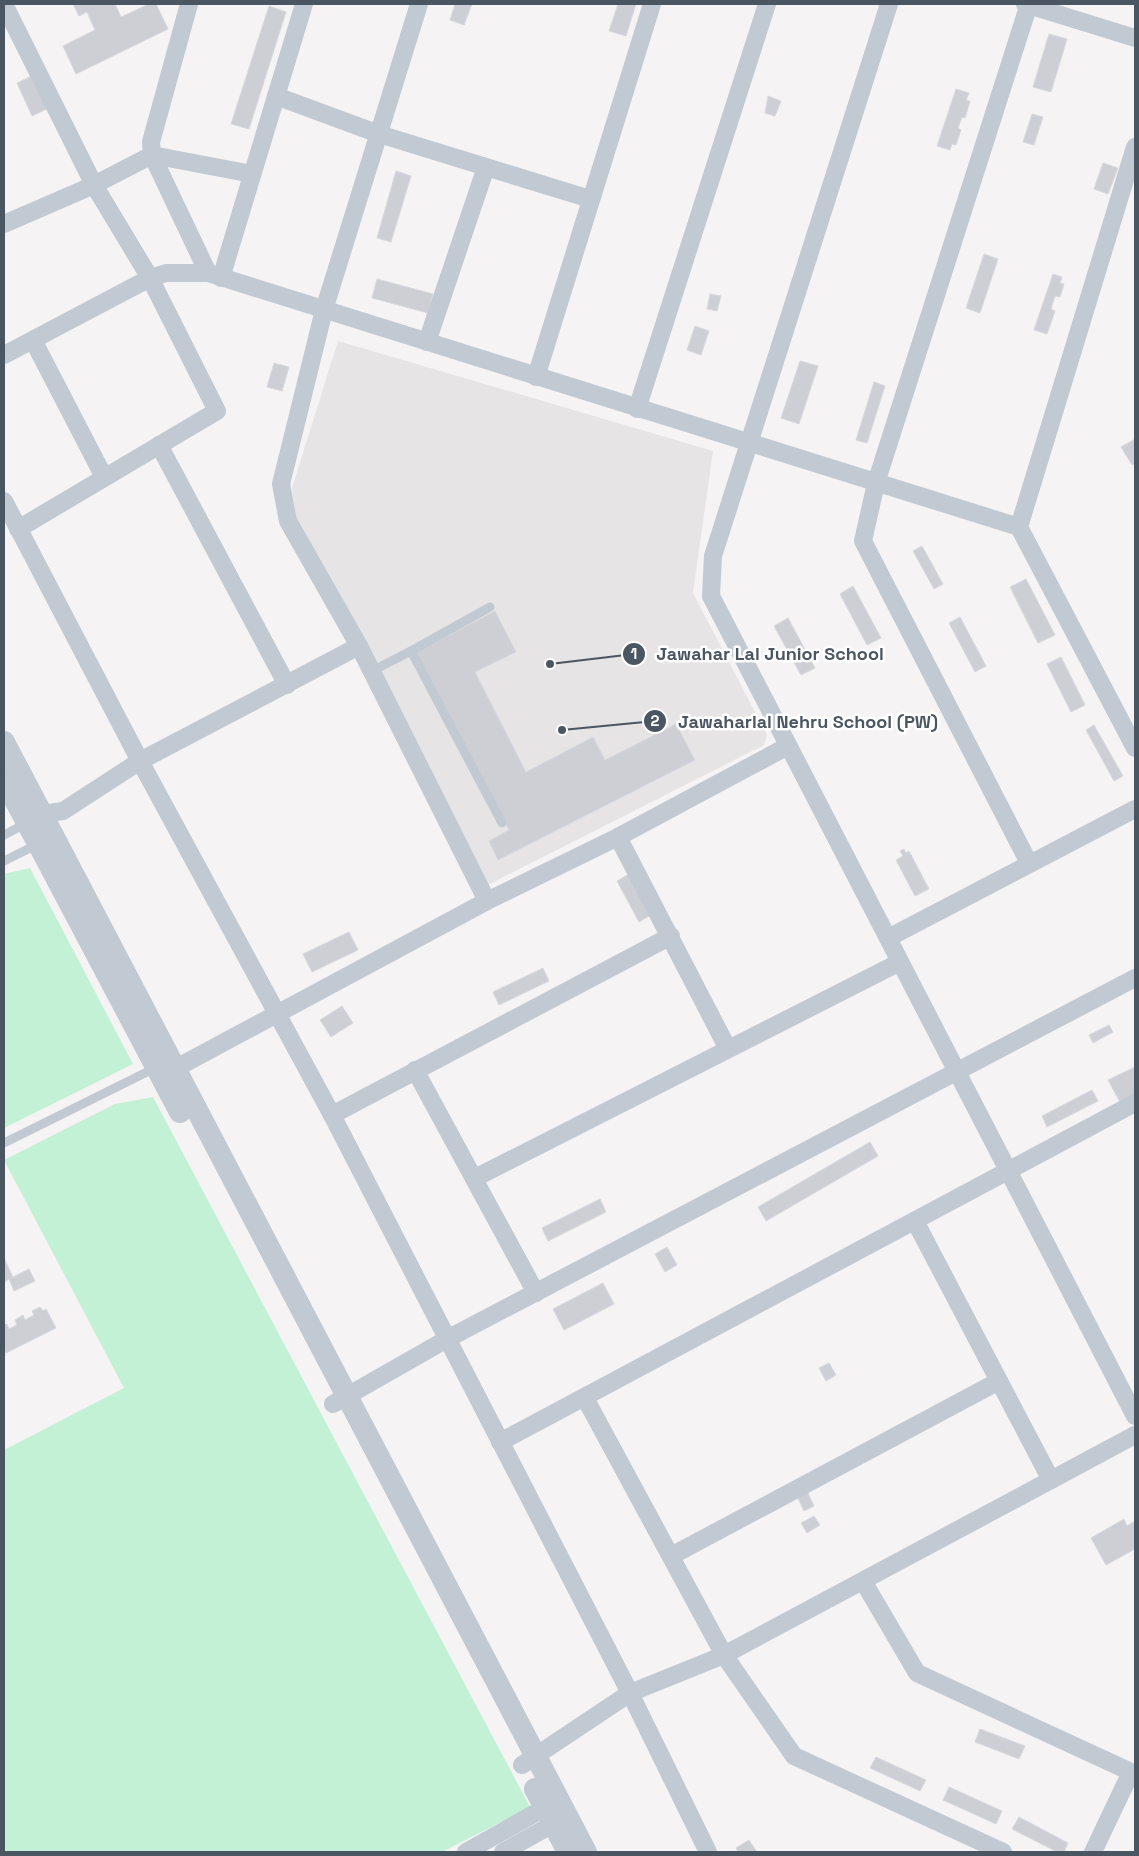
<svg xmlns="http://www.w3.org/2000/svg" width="1139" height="1856" viewBox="0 0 1139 1856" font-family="'Space Grotesk',sans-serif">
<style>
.education{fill:#e6e4e5}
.green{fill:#c3f1d5}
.building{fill:#cdcfd5;stroke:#d7d9de}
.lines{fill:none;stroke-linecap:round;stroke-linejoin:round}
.service{stroke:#c1cad2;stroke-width:9}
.minor{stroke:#c1cad2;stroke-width:18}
.tertiary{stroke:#c1cad2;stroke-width:22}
.leader{fill:none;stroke:#4a5661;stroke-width:2}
.callout-dot{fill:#4a5661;stroke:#fff;stroke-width:2}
.mark-label{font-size:15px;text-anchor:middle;font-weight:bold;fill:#fff}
.callout-label{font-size:18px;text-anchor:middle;font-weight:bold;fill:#4a5661;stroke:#fff;stroke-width:5;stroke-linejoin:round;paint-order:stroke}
</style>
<rect width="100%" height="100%" fill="#f5f3f3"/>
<!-- education -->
<polygon class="education" points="338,341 713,451 693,593 767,735 764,745 484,887 296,518 292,488"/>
<!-- green -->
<g class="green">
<polygon points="30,868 133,1064 4,1128 4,874"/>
<polygon points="153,1097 530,1807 442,1852 4,1852 4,1450 124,1388 4,1160 115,1104"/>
</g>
<!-- building -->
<g class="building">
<polygon points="73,4 115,4 121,17 149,4 156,4 168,29 76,74 63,46 95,30 87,12 79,16"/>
<polygon points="455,4 472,4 464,25 450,20"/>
<polygon points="618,4 636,4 626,36 609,31"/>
<polygon points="269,6 286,12 249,129 231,124"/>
<polygon points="1049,34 1067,39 1051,92 1033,87"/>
<polygon points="38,73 53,106 32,116 17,83"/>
<polygon points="956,89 969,93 966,100 970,101 965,118 962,117 958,128 961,130 956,145 952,144 950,150 937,146"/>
<polygon points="768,96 781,101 775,116 765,113"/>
<polygon points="1032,114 1043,117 1034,145 1023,142"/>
<polygon points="1103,163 1118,168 1108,194 1094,189"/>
<polygon points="396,171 411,176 391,242 377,238"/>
<polygon points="984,254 998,259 980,313 966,308"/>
<polygon points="1053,274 1062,277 1060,283 1064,284 1060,297 1055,296 1051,309 1055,311 1047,334 1034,330"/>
<polygon points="377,279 433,294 428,313 372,298"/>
<polygon points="710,294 721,296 717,311 707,309"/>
<polygon points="695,326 709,331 701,355 687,350"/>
<polygon points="800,361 818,366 799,424 781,418"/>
<polygon points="274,363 289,367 282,391 267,387"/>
<polygon points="874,382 885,386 867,443 856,440"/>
<polygon points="1135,439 1135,463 1132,465 1121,447"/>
<polygon points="922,546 943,584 934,589 913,551"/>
<polygon points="1026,579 1055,635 1038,643 1010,587"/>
<polygon points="853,586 881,638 867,645 840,594"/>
<polygon points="495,611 516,652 475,672 526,772 593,737 605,760 676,724 695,760 498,860 489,841 509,830 415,653"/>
<polygon points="960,617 986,666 975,672 949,623"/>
<polygon points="788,618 815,668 801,675 774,626"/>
<polygon points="1061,657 1085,705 1071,712 1047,664"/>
<polygon points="1094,725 1123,776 1114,781 1086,730"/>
<polygon points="904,849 906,853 909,851 929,889 915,896 896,860 903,856 900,851"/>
<polygon points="629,874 651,915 639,922 617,881"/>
<polygon points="349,932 358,950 312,972 303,954"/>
<polygon points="543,968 549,981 499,1005 493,992"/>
<polygon points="342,1006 353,1023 331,1037 320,1020"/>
<polygon points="1109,1025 1113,1032 1093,1043 1089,1035"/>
<polygon points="1135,1067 1135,1094 1120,1102 1108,1080"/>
<polygon points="1092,1090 1098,1101 1047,1127 1042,1116"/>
<polygon points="870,1142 878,1156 766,1221 758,1207"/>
<polygon points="600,1199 606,1212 548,1241 542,1228"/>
<polygon points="667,1247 677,1265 665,1272 655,1254"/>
<polygon points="4,1258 13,1277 4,1282"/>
<polygon points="29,1269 35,1281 14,1291 9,1279"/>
<polygon points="603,1283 614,1304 564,1330 553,1309"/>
<polygon points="40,1307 43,1311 46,1309 56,1328 6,1353 4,1349 4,1325 7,1324 9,1329 17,1325 15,1320 23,1315 25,1320 34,1315 32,1311"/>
<polygon points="829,1363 836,1375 826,1381 819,1368"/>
<polygon points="807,1491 814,1506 804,1511 797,1496"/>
<polygon points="814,1516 820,1525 807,1533 801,1523"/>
<polygon points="1124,1519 1127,1526 1135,1521 1135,1549 1106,1565 1091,1538"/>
<polygon points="980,1729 1025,1746 1019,1759 975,1742"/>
<polygon points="876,1757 926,1780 920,1791 870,1768"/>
<polygon points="949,1787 1002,1811 996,1824 943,1800"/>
<polygon points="1019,1817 1068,1843 1064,1852 1057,1852 1012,1829"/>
<polygon points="749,1840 757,1852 738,1852 736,1848"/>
</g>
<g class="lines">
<!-- service -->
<g class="service">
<polyline points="411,651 490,607"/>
<polyline points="372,671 411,651 502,823"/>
<polyline points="4,835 27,823"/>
<polyline points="4,861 38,844"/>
<polyline points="4,1143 157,1067"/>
</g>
<!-- minor -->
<g class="minor">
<polyline points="4,4 94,185 150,278 217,411 18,529"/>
<polyline points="189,4 151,142 152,155 208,273"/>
<polyline points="419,4 324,310 281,484 288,521 359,646 487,901"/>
<polyline points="889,4 713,556 711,596 1135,1416"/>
<polyline points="1025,4 1135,38"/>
<polyline points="1029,4 876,483 863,541 1029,863"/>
<polyline points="276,96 379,134 590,199"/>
<polyline points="4,224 94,185 152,155 252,174"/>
<polyline points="221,278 304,4"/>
<polyline points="33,340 104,477"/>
<polyline points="427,342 486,167"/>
<polyline points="4,355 150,278 166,273 208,273 1019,527 1135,748"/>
<polyline points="536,377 652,4"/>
<polyline points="637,409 767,4"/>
<polyline points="159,445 287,685"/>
<polyline points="4,501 140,761 332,1115 630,1693 708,1852"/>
<polyline points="1019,527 1135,147"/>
<polyline points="32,820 42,814 63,811 140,761 359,646"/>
<polyline points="618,837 728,1049"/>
<polyline points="888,938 1135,809"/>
<polyline points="415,1070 536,1293"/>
<polyline points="165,1074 487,901 618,837 788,746"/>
<polyline points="332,1115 671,936"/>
<polyline points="475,1178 900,962"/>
<polyline points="915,1221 1051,1480"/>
<polyline points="585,1398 724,1655 794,1756 1003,1852"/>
<polyline points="333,1404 447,1339 1135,978"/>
<polyline points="500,1442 1135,1103"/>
<polyline points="671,1556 999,1381"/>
<polyline points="863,1581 917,1673 1131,1772 1093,1852"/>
<polyline points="522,1765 630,1693 724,1655 1135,1435"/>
<polyline points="466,1852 555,1802"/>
<polyline points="503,1852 564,1818"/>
</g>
<!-- tertiary -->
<g class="tertiary">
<polyline points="4,742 586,1852"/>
<polyline points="4,779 180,1112"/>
<polyline points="535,1789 568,1852"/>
</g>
</g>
<!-- callouts -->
<path class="leader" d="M550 664L634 654M562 730L655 721"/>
<g class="callout-dot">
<circle cx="550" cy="664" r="5"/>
<circle cx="562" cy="730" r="5"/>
<circle cx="634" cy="654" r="12"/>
<circle cx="655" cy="721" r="12"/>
</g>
<g class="mark-label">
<text x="634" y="659">1</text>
<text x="655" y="726">2</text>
</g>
<g class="callout-label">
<text x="770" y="660">Jawahar Lal Junior School</text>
<text x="808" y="728">Jawaharlal Nehru School (PW)</text>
</g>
<!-- border -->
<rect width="1139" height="1856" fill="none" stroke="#4a5661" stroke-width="10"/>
</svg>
